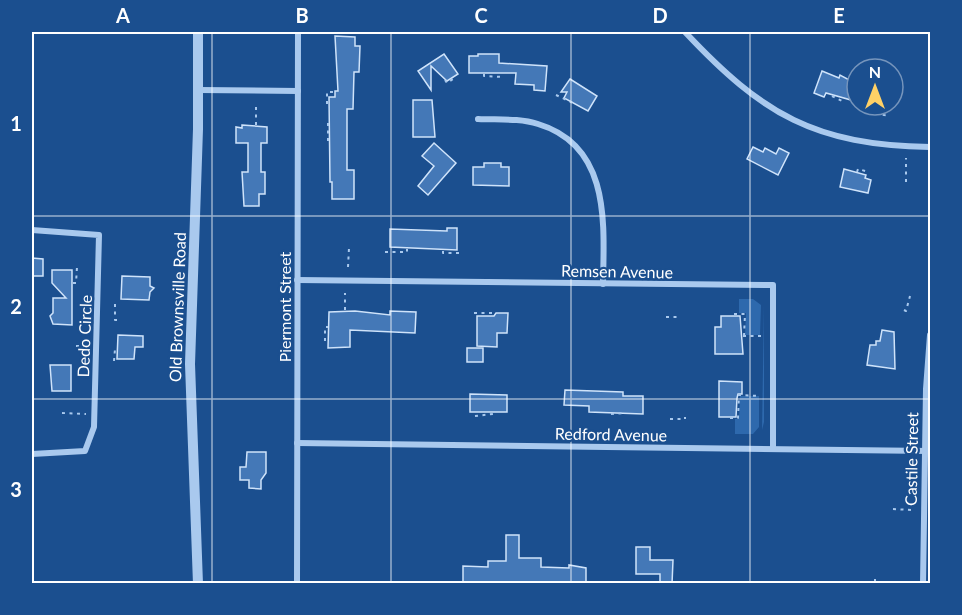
<svg xmlns="http://www.w3.org/2000/svg" width="962" height="615" viewBox="0 0 962 615" font-family="Lato,sans-serif">
<style>
.green{fill:#2e69ad}
.building{fill:#4478b7;stroke:#cfe3fa;stroke-width:1.5}
.lines{fill:none;stroke-linecap:round;stroke-linejoin:round}
.path{stroke:#a9c9ee;stroke-width:2;stroke-dasharray:3 4.5;stroke-linecap:butt}
.minor{stroke:#a9c9ee;stroke-width:6}
.tertiary{stroke:#a9c9ee;stroke-width:10}
.grid{fill:none;stroke:#fff;stroke-width:1.5;stroke-opacity:0.55}
.labels{text-anchor:middle;dominant-baseline:central;stroke-width:4.5;stroke-linejoin:round;paint-order:stroke}
.street-label{font-size:16px;fill:#fff;stroke:#1b4f8f}
.neatline{fill:none;stroke:#fff;stroke-width:2}
.grid-label{font-size:20px;text-anchor:middle;font-weight:bold;fill:#fff}
</style>
<rect width="100%" height="100%" fill="#1b4f8f"/>
<!-- green -->
<g class="green">
<polygon points="739,299 753,299 761,305 760,335 745,335 746,313 739,313"/>
<polygon points="764,305 764,422 762,430"/>
<polygon points="740,396 759,396 759,427 753,434 735,434 735,419 739,419"/>
</g>
<!-- building -->
<g class="building">
<polygon points="335,36 355,37 355,46 360,46 359,72 354,72 353,109 347,109 347,170 354,170 354,199 332,199 332,182 330,182 329,97 335,97 335,91 338,91"/>
<polygon points="444,54 458,74 447,81 431,66 431,90 418,71"/>
<polygon points="478,54 499,54 499,63 547,66 545,91 534,90 534,85 515,84 516,73 469,73 469,56 478,56"/>
<polygon points="822,71 839,78 840,75 857,84 851,100 826,93 824,97 814,93"/>
<polygon points="570,79 597,96 588,111 564,98 567,92 561,92"/>
<polygon points="413,100 432,100 435,137 413,137"/>
<polygon points="242,125 267,127 267,143 261,143 261,172 265,172 265,194 259,194 259,206 244,206 242,172 248,172 248,143 236,143 236,127 242,128"/>
<polygon points="434,143 456,163 428,195 418,186 434,166 422,156"/>
<polygon points="753,147 763,152 765,148 776,154 779,148 789,153 778,175 747,159"/>
<polygon points="484,163 501,163 501,167 509,167 509,186 473,185 473,167 484,167"/>
<polygon points="844,169 866,175 865,178 871,180 868,193 840,187"/>
<polygon points="447,228 457,228 457,250 390,247 390,229 447,231"/>
<polygon points="32,258 43,259 43,276 32,276"/>
<polygon points="52,270 72,270 72,325 53,324 50,316 53,313 53,298 66,298 52,283"/>
<polygon points="122,276 150,277 150,286 154,288 150,292 149,300 121,299"/>
<polygon points="355,311 390,315 390,311 416,312 415,333 350,330 350,347 328,348 329,312"/>
<polygon points="496,313 508,313 507,333 497,333 497,347 477,346 477,316 494,316"/>
<polygon points="721,316 740,316 743,354 715,354 715,327 721,327"/>
<polygon points="882,330 894,332 895,369 867,365 870,345 876,345 876,341 880,341"/>
<polygon points="118,335 143,336 143,347 135,347 134,359 117,359"/>
<rect x="467" y="348" width="16" height="14"/>
<polygon points="50,365 71,365 71,391 52,391"/>
<polygon points="719,381 742,382 742,394 738,394 737,398 736,417 719,417"/>
<polygon points="565,390 623,392 623,396 643,396 643,414 589,412 589,406 564,405"/>
<polygon points="470,394 507,395 507,412 470,412"/>
<polygon points="247,452 266,452 266,473 261,480 261,489 249,488 249,480 240,480 240,467 246,467"/>
<polygon points="506,535 519,535 519,558 541,558 541,567 569,568 569,565 586,568 586,584 463,582 463,566 488,567 488,561 506,561"/>
<polygon points="636,547 650,547 650,560 673,560 672,584 660,584 660,574 636,574"/>
</g>
<g class="lines">
<!-- path -->
<g class="path">
<polyline points="484,74 484,76 504,77"/>
<polyline points="445,80 447,83 453,79"/>
<polyline points="556,95 573,103"/>
<polyline points="832,96 844,102"/>
<polyline points="327,104 327,92 334,92"/>
<polyline points="872,108 873,113 889,116"/>
<polyline points="328,123 328,141"/>
<polyline points="256,125 256,105"/>
<polyline points="857,172 858,169 869,172"/>
<polyline points="906,182 906,158"/>
<polyline points="443,251 443,253 462,253"/>
<polyline points="385,252 407,252 407,249"/>
<polyline points="348,267 349,248"/>
<polyline points="73,283 76,283 77,267"/>
<polyline points="115,304 115,320 118,320"/>
<polyline points="345,310 345,293"/>
<polyline points="904,310 906,311 910,296"/>
<polyline points="474,313 494,313"/>
<polyline points="734,314 745,314 744,336"/>
<polyline points="666,317 681,317"/>
<polyline points="743,336 761,336"/>
<polyline points="325,341 325,327 328,327"/>
<polyline points="76,346 88,346"/>
<polyline points="114,361 115,349 117,349"/>
<polyline points="62,413 86,414"/>
<polyline points="611,414 625,413"/>
<polyline points="475,416 493,414"/>
<polyline points="730,418 738,418 739,395 760,396"/>
<polyline points="670,419 685,419 685,417"/>
<polyline points="893,509 911,510"/>
<polyline points="875,579 875,584"/>
<polyline points="895,584 895,578"/>
</g>
<!-- minor -->
<g class="minor">
<path d="M685 32C763 115 815 145 930 147"/>
<polyline points="199,90 298,91"/>
<path d="M478 119C498 120 519 118 538 124 611 146 604 224 603 284"/>
<polyline points="32,230 99,235 94,427 85,451 32,454"/>
<polyline points="297,280 773,285 773,449"/>
<polyline points="297,443 930,451"/>
<polyline points="297,584 298,32"/>
<polyline points="923,584 926,389 930,335"/>
</g>
<!-- tertiary -->
<polyline class="tertiary" points="198,584 190,364 198,129 198,32"/>
</g>
<!-- grid -->
<path class="grid" d="M212 32V584M391 32V584M571 32V584M750 32V584M32 216H930M32 399H930"/>
<g class="labels">
<!-- street labels -->
<g class="street-label">
<text transform="translate(617 271) rotate(1)">Remsen Avenue</text>
<text transform="translate(177 307) rotate(-88)">Old Brownsville Road</text>
<text transform="translate(284 307) rotate(-90)">Piermont Street</text>
<text transform="translate(84 336) rotate(-88)">Dedo Circle</text>
<text transform="translate(611 434) rotate(1)">Redford Avenue</text>
<text transform="translate(911 459) rotate(-89)">Castile Street</text>
</g>
</g>
<!-- border -->
<rect width="962" height="615" fill="none" stroke="#1b4f8f" stroke-width="66"/>
<!-- north arrow -->
<g transform="translate(875 87)"><circle r="28" fill="#1b4f8f" stroke="#7695bc" stroke-width="1.5"/>
<path d="M0-4.5L10 22L0 15L-10 22Z" fill="#ffd166"/>
<text y="-9" font-size="16" font-weight="bold" text-anchor="middle" fill="#ffffff">N</text>
</g>
<rect x="33" y="33" width="896" height="549" class="neatline"/>
<g class="grid-label">
<text x="123" y="23">A</text>
<text x="302" y="23">B</text>
<text x="481" y="23">C</text>
<text x="660" y="23">D</text>
<text x="839" y="23">E</text>
<text x="16" y="131">1</text>
<text x="16" y="314">2</text>
<text x="16" y="497">3</text>
</g>
</svg>
